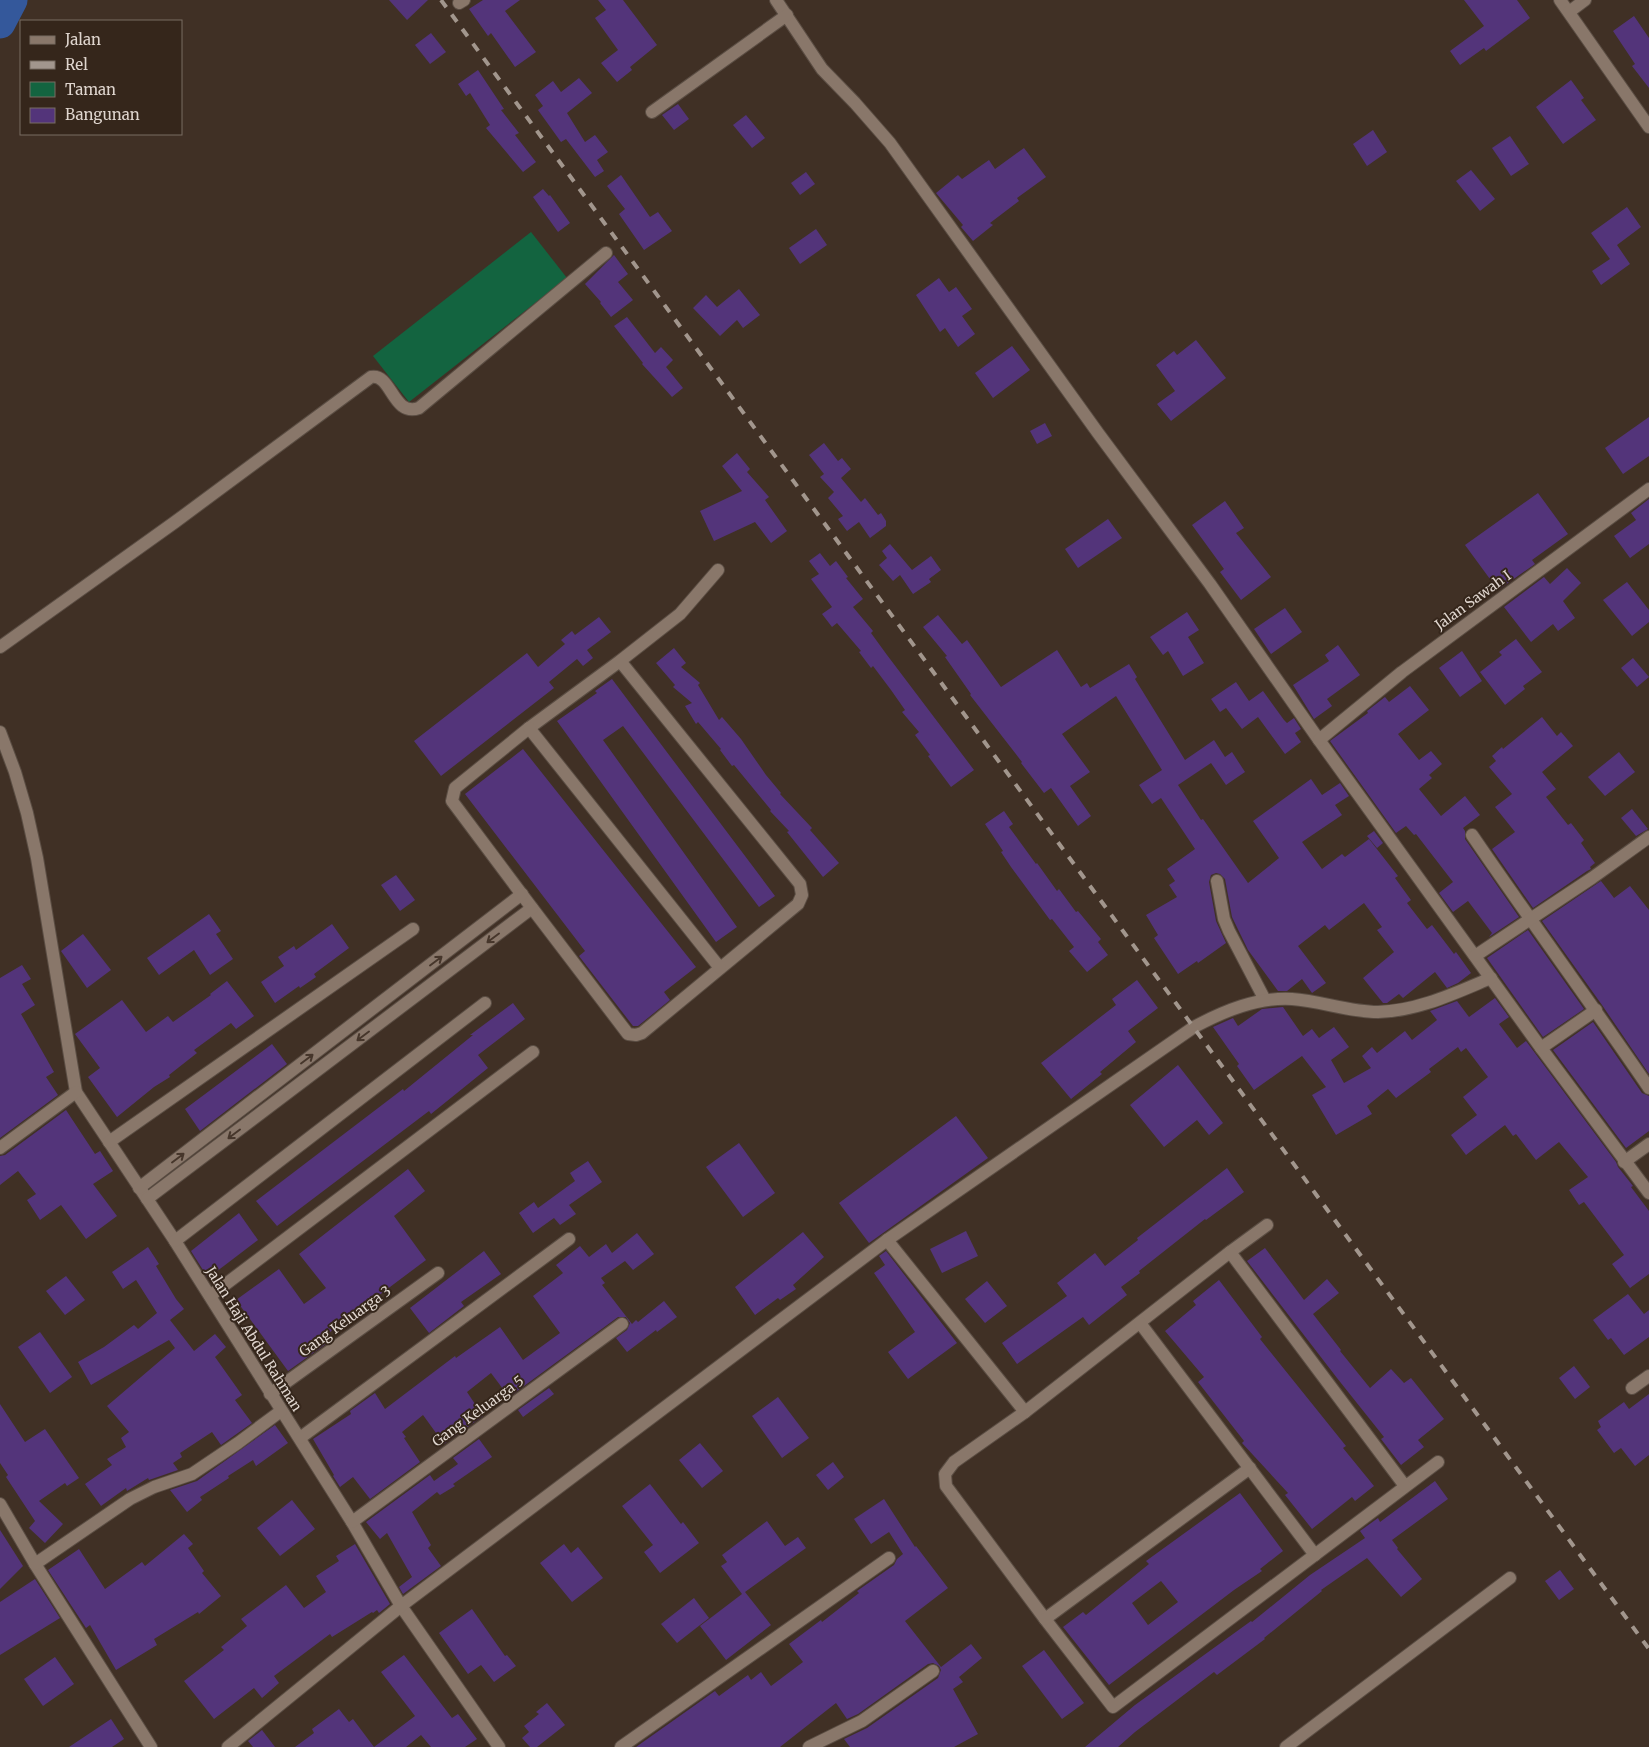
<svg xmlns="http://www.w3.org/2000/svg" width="1649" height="1747" viewBox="0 0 1649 1747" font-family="Merriweather,serif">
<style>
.green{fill:#136440}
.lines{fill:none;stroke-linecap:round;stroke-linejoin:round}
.river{stroke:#34589b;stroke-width:31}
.building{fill:#53347a;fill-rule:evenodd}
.minor-casing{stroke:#5a4d43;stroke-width:14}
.minor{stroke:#89776a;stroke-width:12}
.rail{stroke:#a2968d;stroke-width:4;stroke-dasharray:9 9;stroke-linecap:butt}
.oneway{stroke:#46362b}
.labels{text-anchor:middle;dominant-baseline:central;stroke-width:4;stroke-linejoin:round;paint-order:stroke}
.street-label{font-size:14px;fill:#dfd5ce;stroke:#35261b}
</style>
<rect width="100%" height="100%" fill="#403025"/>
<!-- green -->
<polygon class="green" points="531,232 567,278 409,402 373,356"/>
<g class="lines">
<!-- river -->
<polyline class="river" points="0,23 12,0"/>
</g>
<!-- building -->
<g class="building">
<polygon points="389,0 428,0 407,20"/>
<polygon points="483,0 520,0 505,11 536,52 515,67 491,33 488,36 469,9"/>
<polygon points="598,0 623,0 657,45 630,67 632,70 617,82 601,63 618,50 595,18 606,10"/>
<polygon points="1464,0 1517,0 1530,18 1486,51 1484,48 1460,65 1450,51 1484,26"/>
<polygon points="1634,16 1649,38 1649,88 1632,66 1635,64 1613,31"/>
<polygon points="431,33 446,52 430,64 415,45"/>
<polygon points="478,70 504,109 501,110 519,133 515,135 536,162 523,172 486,128 490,125 470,93 466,96 458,84"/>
<polygon points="579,78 592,93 567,113 585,142 595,135 608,152 597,160 604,171 595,177 566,139 561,142 538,110 543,106 535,95 553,81 561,92"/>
<polygon points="1571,80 1584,98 1581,100 1596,120 1563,144 1536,107"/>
<polygon points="678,104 689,119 674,130 662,115"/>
<polygon points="746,115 765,138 752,148 733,125"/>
<polygon points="1373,130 1387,152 1367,166 1353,144"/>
<polygon points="1510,136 1529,164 1511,176 1492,148"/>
<polygon points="1024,148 1046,177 1017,198 1019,201 990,223 993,225 973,241 961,227 963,225 936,193 958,175 962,179 989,160 995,169"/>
<polygon points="1471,170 1495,199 1480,211 1456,181"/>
<polygon points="806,172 815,184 800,195 791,183"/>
<polygon points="621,175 650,217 658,212 672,231 644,250 619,214 625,209 607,186"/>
<polygon points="543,189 549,196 550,195 570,223 558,232 533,197"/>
<polygon points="1627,207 1641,227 1617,245 1630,264 1601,285 1592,271 1610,259 1591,233"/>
<polygon points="816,229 827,245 800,264 789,248"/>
<polygon points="614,255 628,274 618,282 633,300 611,317 600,303 601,302 585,284"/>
<polygon points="939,278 949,292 956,287 972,309 962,316 975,334 958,347 945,328 940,332 916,295"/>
<polygon points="739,289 760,315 743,328 737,320 720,336 693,308 706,295 717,307"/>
<polygon points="627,317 655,353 661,347 673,360 666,367 683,388 672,397 642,364 643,363 614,326"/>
<polygon points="1196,340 1226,378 1171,421 1157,404 1175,391 1156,365 1174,351 1177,355"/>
<polygon points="1012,346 1030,370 993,398 975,373"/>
<polygon points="1649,417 1649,456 1623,474 1605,448"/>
<polygon points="1045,423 1052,436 1037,444 1030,431"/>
<polygon points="824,443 838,461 842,458 851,469 841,478 861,502 865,498 878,515 881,513 886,521 886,526 870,538 859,522 847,531 838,519 843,516 828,498 834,492 820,477 824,474 809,455"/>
<polygon points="737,453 750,469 747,472 769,497 765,500 787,531 771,543 755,522 714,541 700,511 742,491 722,466"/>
<polygon points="1538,493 1568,534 1532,560 1535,564 1498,590 1465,545"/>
<polygon points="1649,499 1649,544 1630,558 1614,536 1636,520 1631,513"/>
<polygon points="1225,501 1244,528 1236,533 1271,577 1241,600 1220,572 1224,569 1192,525"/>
<polygon points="1108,519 1122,538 1078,568 1065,549"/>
<polygon points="890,544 912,570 931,556 941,570 929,579 931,582 913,594 900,575 893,581 879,565 887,558 882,551"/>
<polygon points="820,553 830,566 836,561 848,577 846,578 863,599 853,607 873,631 871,633 887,655 974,770 951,787 928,756 930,755 915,735 919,732 902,712 905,710 891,690 873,666 871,668 859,652 861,651 837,623 832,627 822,614 832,607 811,579 819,574 809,561"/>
<polygon points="1567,568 1581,583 1563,601 1575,618 1558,631 1553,624 1531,642 1504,607 1544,577 1550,584"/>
<polygon points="1627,582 1649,610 1649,622 1632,636 1603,600"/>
<polygon points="1285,608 1302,632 1271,654 1254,629"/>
<polygon points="1187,612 1199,630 1188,637 1204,663 1183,676 1168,651 1163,655 1150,637"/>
<polygon points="938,615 962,644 967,640 1001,687 1057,650 1081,687 1087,683 1090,688 1129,664 1137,677 1135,679 1185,760 1214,740 1225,757 1232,752 1245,772 1226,785 1211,763 1178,785 1201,820 1203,819 1248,883 1279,858 1253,821 1311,779 1322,795 1340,783 1349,796 1335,805 1342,815 1302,842 1322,869 1342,854 1345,857 1369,839 1398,876 1395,878 1411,900 1407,903 1427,929 1432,925 1454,954 1456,952 1471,973 1458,983 1447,988 1435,972 1403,998 1399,994 1387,1003 1383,1003 1363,978 1394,952 1377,930 1382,927 1364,903 1329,930 1325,925 1298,946 1326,983 1312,993 1302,979 1287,991 1278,991 1248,950 1232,917 1225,879 1220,874 1216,873 1211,875 1209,882 1216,921 1226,943 1198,963 1197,961 1178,974 1154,938 1158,935 1146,915 1177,897 1169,885 1175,881 1167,869 1195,849 1161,798 1152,804 1139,785 1162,770 1116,696 1062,734 1090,772 1070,786 1091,816 1078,826 1051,788 1044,793 1021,763 1022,762 970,695 971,694 945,657 947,656 923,627"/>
<polygon points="599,617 611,632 587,650 593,658 583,666 577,659 549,682 554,688 441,776 414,741 527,653 538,667 565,644 561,640 572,631 575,635"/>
<polygon points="1516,639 1542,672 1523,686 1525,689 1505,705 1480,672 1502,655 1499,652"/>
<polygon points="1338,645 1360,675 1327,699 1332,706 1314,719 1293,685 1329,661 1325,655"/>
<polygon points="674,648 686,663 681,667 700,683 698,685 719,720 722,717 741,739 766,775 781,793 780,794 812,828 810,830 839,863 823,877 787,832 789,831 770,811 771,810 734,765 732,766 720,750 721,749 698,722 696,724 685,706 692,703 673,687 675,685 656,663"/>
<polygon points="1462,651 1482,681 1460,697 1439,668"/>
<polygon points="1633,658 1649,677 1637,687 1621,668"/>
<polygon points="612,679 775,896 759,907 623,726 603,740 737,927 716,942 557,721 597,693 595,691"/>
<polygon points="1236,682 1249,701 1263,691 1284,720 1287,723 1294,718 1301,729 1295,733 1301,742 1285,754 1258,717 1242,729 1226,708 1220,712 1211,699"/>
<polygon points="1410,686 1429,710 1398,734 1419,760 1431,751 1442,764 1429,775 1432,778 1419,789 1441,816 1465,796 1480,815 1463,828 1465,831 1465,839 1519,917 1489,937 1492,933 1468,901 1453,912 1439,893 1453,882 1416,834 1414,835 1406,826 1396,833 1330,741 1368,713 1367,711 1385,697 1389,702"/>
<polygon points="1542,717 1557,736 1561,732 1573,746 1542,772 1556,789 1546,797 1568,825 1571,823 1584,840 1581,843 1595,863 1590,867 1591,869 1587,871 1533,908 1492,849 1515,832 1495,807 1512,794 1489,767 1496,761 1492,756 1502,747 1503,749"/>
<polygon points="523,749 696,967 664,992 670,1000 638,1026 633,1026 579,956 585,951 465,794"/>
<polygon points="1619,752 1635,772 1605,796 1588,777"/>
<polygon points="1632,809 1648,829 1636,836 1621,818"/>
<polygon points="1004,811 1013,824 1009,827 1036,864 1037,863 1057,891 1059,889 1076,912 1078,911 1101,939 1098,942 1108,955 1087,972 1069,951 1074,947 1052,919 1050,920 1011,867 1001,852 1003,851 985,824"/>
<polygon points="1374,831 1383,843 1377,848 1367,836"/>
<polygon points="396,875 415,900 400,911 381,885"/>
<polygon points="1601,881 1614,898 1630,886 1649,910 1649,1074 1602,1005 1542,921"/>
<polygon points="209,914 221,931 216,934 233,959 210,975 194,950 159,975 147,958"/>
<polygon points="332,924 349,948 314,974 316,977 300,988 299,986 275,1003 261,982 284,966 278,957 294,946 296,950"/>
<polygon points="1528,930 1584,1009 1543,1037 1487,958"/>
<polygon points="83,934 111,970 87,988 61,951"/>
<polygon points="22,965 31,979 22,984 35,1005 21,1014 54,1072 46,1077 58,1095 0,1138 0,978"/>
<polygon points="1137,980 1158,1008 1128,1031 1136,1042 1100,1072 1102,1074 1071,1099 1041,1063 1116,1005 1112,999"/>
<polygon points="227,981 254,1016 236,1029 231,1023 194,1050 197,1053 169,1075 170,1077 154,1087 117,1117 88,1077 100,1068 75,1034 122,1000 146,1032 168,1016 173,1022 211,995 210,994"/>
<polygon points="1495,998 1509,1017 1499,1024 1517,1048 1526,1041 1616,1162 1618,1167 1633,1186 1631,1187 1649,1211 1649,1274 1630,1288 1612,1264 1624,1255 1584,1202 1579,1205 1569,1190 1588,1177 1559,1142 1536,1160 1516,1134 1513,1136 1505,1125 1466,1155 1451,1135 1477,1115 1463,1097 1488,1077 1466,1048 1461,1052 1458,1047 1429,1069 1431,1072 1396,1098 1388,1089 1367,1106 1372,1114 1336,1135 1312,1095 1326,1087 1302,1056 1254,1090 1237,1066 1239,1064 1213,1027 1233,1018 1238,1026 1262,1009 1283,1007 1303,1036 1312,1029 1319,1038 1334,1027 1349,1047 1331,1060 1344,1083 1371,1068 1362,1056 1372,1047 1377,1053 1405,1031 1412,1040 1437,1020 1430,1011 1457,1001 1469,1017"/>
<polygon points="513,1003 525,1019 478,1055 488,1068 431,1114 429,1111 277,1226 256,1201 403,1089 404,1091 473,1035 470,1035"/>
<polygon points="1593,1022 1642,1093 1649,1096 1649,1131 1626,1148 1553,1050"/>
<polygon points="272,1044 287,1064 200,1131 185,1109"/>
<polygon points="1178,1065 1223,1123 1209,1135 1197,1120 1164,1147 1130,1105"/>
<polygon points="66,1110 95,1154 100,1151 113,1171 93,1184 117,1216 86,1239 61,1205 40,1220 27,1200 36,1194 18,1171 0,1185 0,1156 5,1155"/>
<polygon points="956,1116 988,1158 869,1243 839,1203"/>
<polygon points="739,1143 775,1193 743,1217 706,1167"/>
<polygon points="588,1161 602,1182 569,1205 576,1214 560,1225 554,1218 533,1233 519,1213 534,1202 538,1208 575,1181 570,1173"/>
<polygon points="1227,1168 1244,1192 1206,1220 1205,1219 1139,1271 1140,1273 1121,1287 1127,1295 1089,1325 1083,1317 1017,1364 1002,1343 1067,1296 1057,1283 1095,1253 1105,1266 1138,1240 1137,1238"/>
<polygon points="408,1169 425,1191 394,1216 426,1260 326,1335 330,1341 288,1371 236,1300 279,1269 304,1304 326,1288 299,1254"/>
<polygon points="239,1213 258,1240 208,1278 191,1251"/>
<polygon points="966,1231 978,1256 942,1273 930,1249"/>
<polygon points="803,1232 824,1257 793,1285 796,1289 780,1300 778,1298 755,1315 735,1287"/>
<polygon points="637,1233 654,1254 633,1270 625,1261 601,1278 605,1283 602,1285 632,1324 636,1320 638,1322 664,1301 677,1317 657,1332 656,1330 627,1352 616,1338 627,1330 630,1323 626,1317 618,1317 509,1397 491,1373 467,1392 483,1416 444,1444 423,1415 402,1432 406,1437 404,1438 420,1462 370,1499 353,1477 340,1487 333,1476 334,1475 313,1439 351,1414 350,1411 375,1393 385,1409 455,1356 456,1358 500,1327 523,1360 560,1333 533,1296 563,1273 556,1265 580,1246 589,1257 606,1244 612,1253"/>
<polygon points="148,1247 159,1264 156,1266 176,1299 184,1309 170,1320 194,1351 215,1334 226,1347 215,1357 242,1395 235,1400 252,1423 221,1445 212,1432 180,1453 182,1457 173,1463 178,1470 149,1480 148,1478 127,1491 126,1488 101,1506 85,1484 112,1465 107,1459 126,1447 121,1438 129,1432 107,1406 175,1348 169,1340 91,1385 78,1362 104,1347 134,1325 138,1329 157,1313 136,1280 123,1289 112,1272"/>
<polygon points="1265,1248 1304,1300 1327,1279 1339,1293 1313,1314 1341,1350 1340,1351 1370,1388 1391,1369 1404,1383 1411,1378 1444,1419 1418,1440 1424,1447 1401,1465 1381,1439 1384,1437 1337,1378 1247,1261"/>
<polygon points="484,1251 501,1274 461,1302 464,1306 429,1333 410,1308"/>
<polygon points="886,1251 957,1343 908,1379 888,1352 915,1332 874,1273 885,1265 879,1256"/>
<polygon points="66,1276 85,1300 65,1315 46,1291"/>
<polygon points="1219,1280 1262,1337 1260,1339 1346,1446 1343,1448 1374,1486 1355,1501 1352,1497 1312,1529 1285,1495 1288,1493 1242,1443 1244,1441 1198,1382 1204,1377 1165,1331 1196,1305 1193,1301"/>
<polygon points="987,1281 1007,1306 985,1323 965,1299"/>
<polygon points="1628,1294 1644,1314 1649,1310 1649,1337 1624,1355 1611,1338 1608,1340 1593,1320"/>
<polygon points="40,1332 72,1377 50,1393 18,1347"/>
<polygon points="1574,1366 1590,1387 1575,1399 1559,1378"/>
<polygon points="549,1388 554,1394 523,1417 518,1410"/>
<polygon points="1649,1394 1649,1455 1635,1466 1621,1448 1614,1453 1597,1430 1601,1427 1598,1421 1624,1402 1629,1409"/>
<polygon points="778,1397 809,1438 782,1458 752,1416"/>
<polygon points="0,1404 25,1442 45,1429 79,1478 67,1486 65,1483 39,1501 63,1524 45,1543 29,1528 35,1521 6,1477 8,1475 0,1463"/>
<polygon points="275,1425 288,1443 256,1466 253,1460 228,1476 229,1478 200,1497 202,1500 187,1512 170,1490 197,1481"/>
<polygon points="479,1439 492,1457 453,1484 455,1486 440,1495 437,1492 412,1512 431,1545 428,1548 441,1566 403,1594 399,1587 412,1577 387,1533 380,1539 366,1522 430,1475 434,1481 458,1464 453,1458"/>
<polygon points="700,1443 723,1471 702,1488 679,1460"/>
<polygon points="833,1462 844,1477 828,1490 816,1475"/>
<polygon points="1435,1481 1448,1499 1392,1540 1398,1548 1397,1549 1422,1579 1401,1597 1367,1558 1321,1590 1322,1591 1264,1638 1265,1639 1217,1675 1214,1672 1135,1732 1118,1747 1085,1747 1135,1705 1251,1621 1252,1622 1310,1575 1365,1538 1360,1531 1378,1518 1380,1522"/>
<polygon points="650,1484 681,1524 683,1522 699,1543 660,1573 644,1552 653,1545 622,1506"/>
<path d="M1240 1493 1283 1551 1260 1569 1262 1571 1234 1590 1109 1685 1063 1627 1083 1612 1086 1615 1149 1564 1146 1561ZM1161 1581 1178 1602 1148 1625 1132 1603Z"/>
<polygon points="884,1499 915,1547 916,1546 948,1588 905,1621 941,1667 971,1644 982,1658 959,1677 963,1682 953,1689 978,1734 954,1747 850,1747 844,1739 867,1728 938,1678 941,1670 939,1666 933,1663 928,1664 858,1714 847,1719 836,1703 780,1747 636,1747 715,1691 719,1696 748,1675 751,1680 761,1672 771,1686 803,1662 789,1644 821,1620 822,1622 859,1593 857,1591 894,1565 897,1559 903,1554 889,1532 871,1544 854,1519"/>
<polygon points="292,1500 315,1529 280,1556 257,1528"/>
<polygon points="767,1521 785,1546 798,1537 806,1548 745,1592 771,1625 726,1660 700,1626 742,1594 721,1566 727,1562 722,1555"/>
<polygon points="0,1530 23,1566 0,1589"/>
<polygon points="184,1534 193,1544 188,1548 204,1571 202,1573 221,1596 199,1614 198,1612 154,1639 157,1645 116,1670 90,1625 86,1628 48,1570 79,1549 105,1589 142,1562 145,1566"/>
<polygon points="355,1544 390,1604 379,1613 377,1610 373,1613 372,1612 332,1637 330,1634 274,1676 279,1683 262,1698 254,1688 214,1719 184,1681 224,1650 221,1647 247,1626 241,1619 286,1585 304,1608 326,1592 316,1576 339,1561 336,1556"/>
<polygon points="564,1544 571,1553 578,1547 603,1578 572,1602 540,1563"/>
<polygon points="1560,1570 1574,1589 1559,1600 1545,1581"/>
<polygon points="35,1579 60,1618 0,1655 0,1602"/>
<polygon points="694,1598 709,1618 677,1643 661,1624"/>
<polygon points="472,1609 505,1656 507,1655 516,1666 494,1682 481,1665 468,1674 439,1633"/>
<polygon points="1044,1650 1084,1703 1062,1719 1022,1666"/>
<polygon points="404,1655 452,1718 458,1714 477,1739 465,1747 431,1747 421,1735 406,1747 374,1747 415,1716 381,1672"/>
<polygon points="55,1657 74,1684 43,1706 24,1679"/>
<polygon points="547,1703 565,1725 537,1747 530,1747 522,1738 529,1732 524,1726 539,1714 536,1712"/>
<polygon points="339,1709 349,1722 353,1719 374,1747 295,1747 314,1733 312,1729"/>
<polygon points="111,1719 124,1739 112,1747 69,1747"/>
<polygon points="262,1730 275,1747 253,1747 248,1741"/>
</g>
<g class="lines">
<!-- minor casing -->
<g class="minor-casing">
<g id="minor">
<polyline points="776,0 822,69 855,103 890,143 1098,433 1210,584 1319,740 1541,1048 1649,1193"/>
<polyline points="1560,0 1649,127"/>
<polyline points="459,3 464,0"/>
<polyline points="1569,12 1585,0"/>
<polyline points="652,112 787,15"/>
<path d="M0 647 175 522 371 377C392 373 392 417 419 408L606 253"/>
<polyline points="620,661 800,884 802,895 798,904 642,1033 636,1035 628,1034 532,908 452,801 455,788 529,728 620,661 680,614 718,570"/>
<polyline points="529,728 720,968"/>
<polyline points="0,732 15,772 27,813 37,858 76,1092 175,1241 352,1522 401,1606 499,1747"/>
<polyline points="1319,740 1402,672 1649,489"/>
<path d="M1472 835C1530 920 1591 1003 1649 1088"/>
<polyline points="1217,881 1224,919 1229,931 1265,1000"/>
<polyline points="1475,956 1592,878 1649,837"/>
<polyline points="1541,1048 1596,1010"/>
<polyline points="109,1142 413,929"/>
<polyline points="0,1148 76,1092"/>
<polyline points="1624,1162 1649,1144"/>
<polyline points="139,1188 522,894"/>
<polyline points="147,1199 532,908"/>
<polyline points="1267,1225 1230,1252 1025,1412 954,1462 945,1474 946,1486 1045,1619 1113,1707 1438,1462"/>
<polyline points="887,1240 1025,1412"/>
<polyline points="175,1241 485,1003"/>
<polyline points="1230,1252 1405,1486"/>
<polyline points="210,1296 533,1052"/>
<polyline points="1140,1323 1315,1555"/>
<polyline points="1632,1388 1649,1376"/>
<polyline points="270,1394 438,1273"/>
<polyline points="300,1438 569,1239"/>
<polyline points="0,1504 35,1564 151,1747"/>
<polyline points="352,1522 622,1324"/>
<polyline points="35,1564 130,1499 154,1487 192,1474 238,1443 281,1411"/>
<polyline points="1045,1619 1250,1468"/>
<path d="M228 1747 401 1606 887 1240 1194 1027C1224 1011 1257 997 1292 999 1321 1001 1349 1012 1378 1012 1418 1011 1455 993 1491 978"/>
<polyline points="621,1747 889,1558"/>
<polyline points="809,1747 862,1721 933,1671"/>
<polyline points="1286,1747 1510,1578"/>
</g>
</g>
<!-- minor -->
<use href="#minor" class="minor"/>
<!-- rail -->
<polyline class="rail" points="441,0 1649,1649"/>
</g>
<!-- one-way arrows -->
<defs><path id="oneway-shaft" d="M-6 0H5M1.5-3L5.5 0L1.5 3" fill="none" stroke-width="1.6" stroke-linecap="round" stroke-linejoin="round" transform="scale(1.25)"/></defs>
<g class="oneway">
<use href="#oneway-shaft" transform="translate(493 938) rotate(143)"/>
<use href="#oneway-shaft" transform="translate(436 961) rotate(-37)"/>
<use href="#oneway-shaft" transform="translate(363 1036) rotate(143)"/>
<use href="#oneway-shaft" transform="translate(307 1059) rotate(-37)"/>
<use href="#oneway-shaft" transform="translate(234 1134) rotate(143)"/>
<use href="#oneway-shaft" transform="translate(178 1158) rotate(-37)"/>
</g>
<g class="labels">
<!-- street labels -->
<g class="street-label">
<text transform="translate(1473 600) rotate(-36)">Jalan Sawah I</text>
<text transform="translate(345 1321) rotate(-36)">Gang Keluarga 3</text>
<text transform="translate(254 1339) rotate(58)">Jalan Haji Abdul Rahman</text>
<text transform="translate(478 1411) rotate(-36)">Gang Keluarga 5</text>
</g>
</g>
<!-- legend -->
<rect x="20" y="20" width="162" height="115" fill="#35261b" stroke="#796c63"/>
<rect x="30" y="36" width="25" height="8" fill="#89776a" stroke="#796c63"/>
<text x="65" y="45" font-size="15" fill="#dfd5ce">Jalan</text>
<rect x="30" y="61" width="25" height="8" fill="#a2968d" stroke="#796c63"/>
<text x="65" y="70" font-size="15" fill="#dfd5ce">Rel</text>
<rect x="30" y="82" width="25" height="15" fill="#136440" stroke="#796c63"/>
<text x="65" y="95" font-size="15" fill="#dfd5ce">Taman</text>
<rect x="30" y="108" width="25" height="15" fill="#53347a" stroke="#796c63"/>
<text x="65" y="120" font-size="15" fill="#dfd5ce">Bangunan</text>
</svg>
